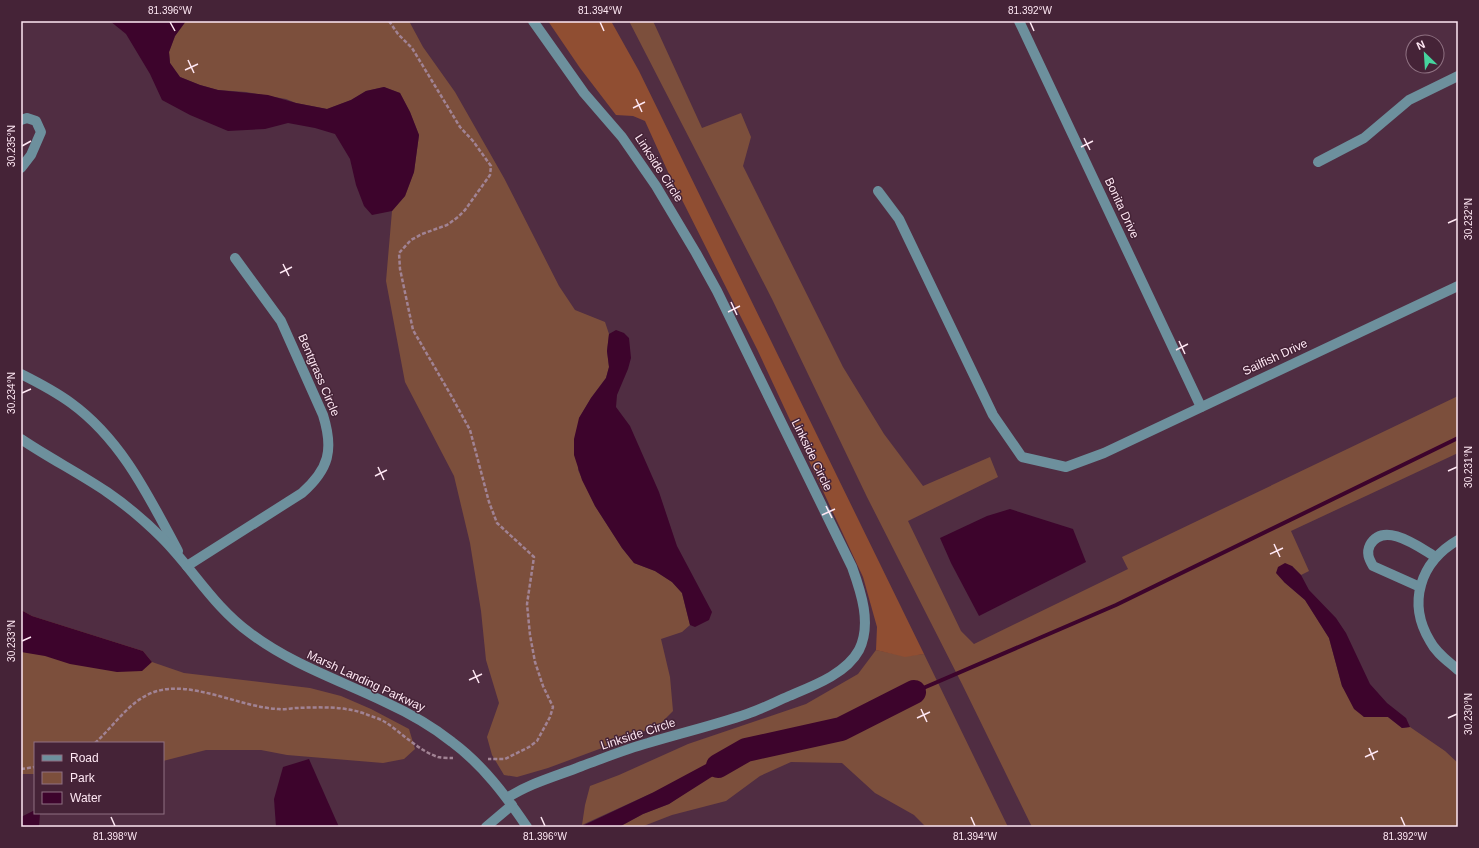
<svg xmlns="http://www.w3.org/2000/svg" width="1479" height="848" viewBox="0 0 1479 848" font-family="Arial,sans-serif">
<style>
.green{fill:#7c4f3c}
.forest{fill:#904e32}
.water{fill:#3d042c}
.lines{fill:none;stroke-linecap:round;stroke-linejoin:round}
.stream{stroke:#3d042c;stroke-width:4}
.river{stroke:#3d042c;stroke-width:24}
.path{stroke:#a18394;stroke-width:2.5;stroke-dasharray:4 2;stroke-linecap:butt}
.minor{stroke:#6d909d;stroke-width:10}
.ticks{fill:none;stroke:#fee7f3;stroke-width:1.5}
.labels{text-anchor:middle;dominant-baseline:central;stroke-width:3;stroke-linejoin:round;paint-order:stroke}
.street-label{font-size:12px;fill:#fee7f3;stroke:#452337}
.neatline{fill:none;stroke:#fee7f3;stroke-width:1.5}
.ticks-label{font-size:10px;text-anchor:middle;fill:#fee7f3}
</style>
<rect width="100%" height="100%" fill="#502d42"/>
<!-- green -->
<g class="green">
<polygon points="186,21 409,21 423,47 455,92 504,178 559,286 575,310 605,322 609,334 607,351 609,367 606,378 591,398 579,418 578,470 595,506 622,548 634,563 655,571 672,582 682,593 690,625 682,632 661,639 670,677 673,711 659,725 621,741 548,768 517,777 504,775 492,755 487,737 499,703 486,660 481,611 470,543 454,476 405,382 386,281 392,211 405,196 414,172 419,135 410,112 400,93 384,87 366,91 351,100 327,109 296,103 286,99 246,92 218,90 200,85 180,77 170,63 169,52 175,36"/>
<polygon points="629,21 653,21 702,128 741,113 751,137 743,166 843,367 884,434 923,486 990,457 998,477 908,521 961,631 974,644 1128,569 1122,557 1458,396 1458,453 1291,531 1309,571 1301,575 1292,566 1284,582 1305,600 1329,638 1342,686 1364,717 1388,717 1402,728 1410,727 1445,751 1458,763 1458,827 1032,827 962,684 867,497 772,299"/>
<polygon points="21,610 32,616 143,651 152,662 184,673 310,688 341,696 371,709 409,729 415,749 404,759 383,763 287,755 261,750 206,750 163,761 163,743 35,743 35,774 21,774"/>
<polygon points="876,650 905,656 924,654 1008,827 926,827 914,815 875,793 842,763 791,762 760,776 726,801 672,815 641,827 619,827 643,814 669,804 697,785 652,793 582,825 585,805 590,786 619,775 688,744 806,704 858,674"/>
</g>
<!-- forest -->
<polygon class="forest" points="548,21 611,21 639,71 924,654 905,657 876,650 877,627 863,577 757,349 668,172 645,121 633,116 616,115 580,68"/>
<!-- water -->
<g class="water">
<polygon points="110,21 186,21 175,36 169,52 170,63 180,77 200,85 218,90 268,95 296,103 327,109 351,100 366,91 384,87 400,93 410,112 419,135 414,172 405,196 392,211 372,215 364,206 356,185 350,159 335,134 315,128 288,123 265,129 228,131 190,115 162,100 150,74 126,34"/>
<polygon points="616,330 624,333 629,338 631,358 628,369 617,395 616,407 630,426 659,492 677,546 712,612 709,620 695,627 690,625 682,593 672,582 655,571 634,563 622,548 595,506 582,480 574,455 574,439 579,418 591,398 606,378 609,367 607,351 609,334"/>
<polygon points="1010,509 1073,529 1086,562 979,616 951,563 940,538 987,516"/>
<polygon points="1285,563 1292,566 1301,575 1309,590 1336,618 1346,633 1370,684 1387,703 1406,718 1410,727 1402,728 1388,717 1364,717 1354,709 1342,686 1329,638 1305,600 1284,582 1276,573 1278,567"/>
<polygon points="21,610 32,616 143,651 152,662 142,671 117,672 70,664 45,656 21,652"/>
<polygon points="736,748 746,750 743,757 669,804 643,814 619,827 580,827 652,793"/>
<polygon points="309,759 339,827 276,827 274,799 283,767"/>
<polygon points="35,810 35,813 40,813 39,827 21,827 21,817"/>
</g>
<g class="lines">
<!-- stream -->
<polyline class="stream" points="914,692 1116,605 1458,438"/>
<!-- river -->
<polyline class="river" points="718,766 746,750 841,729 914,692"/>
<!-- path -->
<g class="path">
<polyline points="389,21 398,34 412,48 460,127 473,141 491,166 490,175 465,210 458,217 447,225 422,234 411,240 399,253 400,269 413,330 452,397 470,430 489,502 497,523 534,557 527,604 530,635 535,662 543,686 553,707 550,717 537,741 529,747 505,759 488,759"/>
<path d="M95 743C114 726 129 701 154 692 191 679 241 708 279 709 285 710 291 708 297 708 320 707 347 706 368 715 374 717 380 719 385 722 402 733 419 751 438 757 442 758 448 758 453 758"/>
<polyline points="21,769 35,767"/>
</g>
<!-- minor -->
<g class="minor">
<polyline points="1019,21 1201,407"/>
<polyline points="21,120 27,118 36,121 41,132 31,155 21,168"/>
<polyline points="1318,162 1364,138 1409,100 1458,76"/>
<polyline points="878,191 899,219 993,415 1022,457 1066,467 1104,453 1458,286"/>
<path d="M21 374C39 383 56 392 71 403 122 440 149 497 178 551"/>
<path d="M21 439C49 458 79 473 107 492 126 505 145 521 162 538 193 569 213 606 250 633 291 664 339 680 385 702 409 713 432 726 452 742 483 765 506 796 527 827"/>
<path d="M1458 540C1420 562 1407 603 1430 641 1436 653 1448 661 1458 670"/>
<path d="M187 566 302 493C329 469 334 450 323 415L281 321 235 258"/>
<path d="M1420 587 1373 566C1369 559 1366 553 1370 545 1384 520 1420 548 1436 557"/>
<path d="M507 798C530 783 557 776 582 766 604 758 626 749 648 743 681 733 715 725 747 714 762 709 775 702 789 696 813 686 846 674 859 650 872 624 861 592 852 567L717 291 696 253 656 186 622 137 584 93 533 21"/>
<polyline points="486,827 512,805"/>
</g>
</g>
<!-- ticks -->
<path class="ticks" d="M170 22 175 31M600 22 604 31M1030 22 1034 31M188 60 194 73M185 70 198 64M636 99 642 112M633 108 645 102M1084 138 1090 150M22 146 31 141M1081 147 1093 141M1448 223 1457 219M283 264 289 276M280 273 292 267M731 302 737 315M728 312 740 306M1179 341 1185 354M1176 350 1188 344M22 393 31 389M378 467 384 480M1448 471 1457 467M375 476 387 470M826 506 832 518M822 515 835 509M1274 544 1280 557M1270 554 1283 548M22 641 31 637M473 670 479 683M469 680 482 674M921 709 927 722M917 718 930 712M1448 718 1457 714M1369 748 1374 760M1365 757 1378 751M111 817 115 826M541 817 545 826M971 817 975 826M1401 817 1405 826"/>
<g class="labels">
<!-- street labels -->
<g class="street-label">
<text transform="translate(659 168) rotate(57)">Linkside Circle</text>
<text transform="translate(1122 208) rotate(65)">Bonita Drive</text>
<text transform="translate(1275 357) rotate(-25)">Sailfish Drive</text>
<text transform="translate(319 375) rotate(67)">Bentgrass Circle</text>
<text transform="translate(812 455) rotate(64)">Linkside Circle</text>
<text transform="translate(366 681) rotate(25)">Marsh Landing Parkway</text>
<text transform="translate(638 734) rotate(-18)">Linkside Circle</text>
</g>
</g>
<!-- border -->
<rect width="1479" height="848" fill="none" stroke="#452337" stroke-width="44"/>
<!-- legend -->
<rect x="34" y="742" width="130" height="72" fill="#452337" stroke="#8f7182"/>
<rect x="42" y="755" width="20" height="6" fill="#6d909d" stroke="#8f7182"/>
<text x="70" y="762" font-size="12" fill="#fee7f3">Road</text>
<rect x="42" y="772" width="20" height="12" fill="#7c4f3c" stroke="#8f7182"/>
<text x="70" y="782" font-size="12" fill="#fee7f3">Park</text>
<rect x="42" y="792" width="20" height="12" fill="#3d042c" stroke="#8f7182"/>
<text x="70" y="802" font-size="12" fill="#fee7f3">Water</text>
<!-- north arrow -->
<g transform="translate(1425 54) rotate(335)"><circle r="19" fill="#452337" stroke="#8f7182"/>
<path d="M0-3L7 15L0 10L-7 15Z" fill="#46d49e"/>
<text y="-6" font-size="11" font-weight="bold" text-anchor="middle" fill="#fee7f3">N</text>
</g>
<rect x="22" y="22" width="1435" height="804" class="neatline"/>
<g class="ticks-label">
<text x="170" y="14">81.396°W</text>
<text x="600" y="14">81.394°W</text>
<text x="1030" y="14">81.392°W</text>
<text transform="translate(11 146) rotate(-90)" y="4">30.235°N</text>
<text transform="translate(1468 219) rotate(-90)" y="4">30.232°N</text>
<text transform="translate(11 393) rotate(-90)" y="4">30.234°N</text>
<text transform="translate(1468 467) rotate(-90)" y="4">30.231°N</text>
<text transform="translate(11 641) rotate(-90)" y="4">30.233°N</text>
<text transform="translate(1468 714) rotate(-90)" y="4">30.230°N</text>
<text x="115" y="840">81.398°W</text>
<text x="545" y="840">81.396°W</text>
<text x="975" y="840">81.394°W</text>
<text x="1405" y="840">81.392°W</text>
</g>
</svg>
